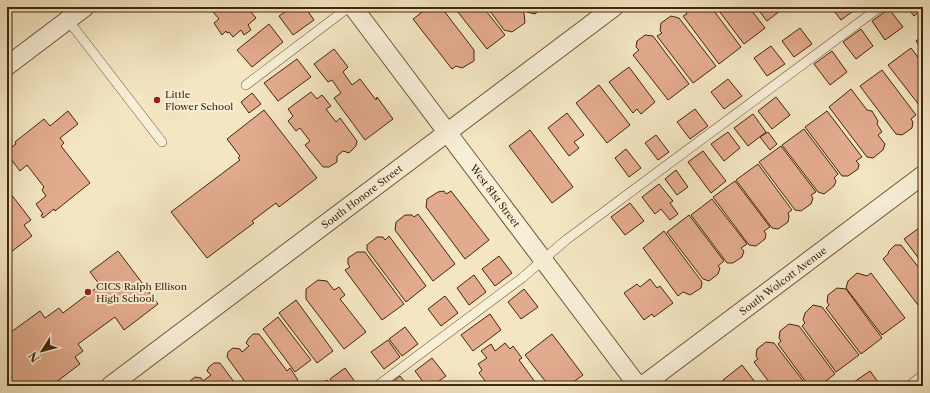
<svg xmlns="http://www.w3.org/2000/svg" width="930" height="393" viewBox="0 0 930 393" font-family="'Libre Caslon Text',serif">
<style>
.building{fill:#e3ab8e;stroke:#44270a}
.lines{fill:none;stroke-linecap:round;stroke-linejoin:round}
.service-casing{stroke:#705738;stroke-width:10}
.minor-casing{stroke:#705738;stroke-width:20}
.service{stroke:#f8efd8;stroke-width:9}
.minor{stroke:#f8efd8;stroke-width:18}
.poi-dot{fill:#8f2418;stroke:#f8efd8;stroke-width:1.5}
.labels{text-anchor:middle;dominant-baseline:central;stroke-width:4;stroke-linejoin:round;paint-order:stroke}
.poi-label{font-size:10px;fill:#44270a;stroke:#f8efd8;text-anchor:start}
.street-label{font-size:10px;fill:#44270a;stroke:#f8efd8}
</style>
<rect width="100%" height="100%" fill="#f4e6c3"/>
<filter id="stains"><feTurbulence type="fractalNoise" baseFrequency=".005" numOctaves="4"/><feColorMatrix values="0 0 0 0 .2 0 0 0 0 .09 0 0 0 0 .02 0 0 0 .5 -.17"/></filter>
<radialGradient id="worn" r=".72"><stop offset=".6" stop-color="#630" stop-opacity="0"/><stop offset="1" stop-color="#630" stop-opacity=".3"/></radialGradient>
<!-- building -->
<g class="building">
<polygon points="7,7 15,7 14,8 7,14"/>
<polygon points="201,7 257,7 251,12 256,18 248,25 251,30 244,35 241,30 233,37 229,32 227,33 226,31 222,35 214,23 219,19 209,7 204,11"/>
<polygon points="292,7 305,7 314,20 293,35 279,16"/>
<polygon points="429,7 441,7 474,50 474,61 462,68 456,66 452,69 413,19"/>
<polygon points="454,7 483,7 505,35 487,49"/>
<polygon points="487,7 520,7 524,13 525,23 512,32 504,30"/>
<polygon points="523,7 543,7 535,14 527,12"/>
<polygon points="686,7 711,7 741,47 719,64 683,16 687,14 685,11"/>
<polygon points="716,7 749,7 765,28 744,44"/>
<polygon points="756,7 785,7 767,21"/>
<polygon points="831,7 854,7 856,9 841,20"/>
<polygon points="907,7 923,7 923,9 914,16"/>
<polygon points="889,9 903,27 885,40 872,21"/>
<polygon points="671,16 679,18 716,66 693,83 657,36 662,33 660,31 661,23"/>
<polygon points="269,24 283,42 252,67 237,50"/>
<polygon points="800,28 812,44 794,57 782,41"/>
<polygon points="861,29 873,46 856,59 843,42"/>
<polygon points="645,35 653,36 689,84 668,100 633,55 639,50 636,47 637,41"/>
<polygon points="923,35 923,51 916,41"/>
<polygon points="771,46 785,64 767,76 754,58"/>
<polygon points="911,48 923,64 923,110 888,65"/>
<polygon points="334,49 348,67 343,72 352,85 360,79 376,100 377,97 393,119 365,140 334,98 341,93 332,80 328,82 314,64"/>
<polygon points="832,51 847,72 830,85 814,64"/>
<polygon points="297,59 311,77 278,101 264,83"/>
<polygon points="629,67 655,102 641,114 637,109 633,113 609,82"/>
<polygon points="882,70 916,115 911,119 913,122 912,128 902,135 896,134 860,86"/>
<polygon points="728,79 742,96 724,109 711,92"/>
<polygon points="599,85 630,125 607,143 576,103"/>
<polygon points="851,89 867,110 872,111 878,121 877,124 882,132 878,135 885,144 883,150 873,158 867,157 829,107"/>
<polygon points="311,92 317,99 322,95 331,106 326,109 336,122 340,118 357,141 356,146 349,153 343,151 337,156 337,162 329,167 323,167 305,145 310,141 300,128 296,131 288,121 293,116 288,109"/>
<polygon points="252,93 261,104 249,113 241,102"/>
<polygon points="776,97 790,115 772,129 758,111"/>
<polygon points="695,109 708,126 690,139 677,122"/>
<polygon points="264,110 317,178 279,207 276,203 252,221 254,223 207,258 171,212 240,160 238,158 240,156 227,139"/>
<polygon points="68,111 78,124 60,138 64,143 61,146 90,183 55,211 54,209 43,218 41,215 43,214 36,204 46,196 42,190 44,187 27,165 20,171 7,154 7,151 16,144 15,142 44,119 50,126"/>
<polygon points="827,111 862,157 856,161 859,164 858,169 848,176 842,176 805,127"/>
<polygon points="567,113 584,135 574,142 579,148 569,156 548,128"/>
<polygon points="753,114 766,132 748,146 734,128"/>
<polygon points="804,129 838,174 834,178 836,181 834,186 824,194 818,192 782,145"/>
<polygon points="530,130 573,187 552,203 509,146"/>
<polygon points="728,132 740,148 724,161 711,144"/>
<polygon points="768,132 777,144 770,150 760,137"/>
<polygon points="656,135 669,152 658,160 645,143"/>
<polygon points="781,146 816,192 811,195 813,198 811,204 801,211 795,210 759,162"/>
<polygon points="626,149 641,168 629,177 615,158"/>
<polygon points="703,151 726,181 711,193 688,162"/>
<polygon points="758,164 792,210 788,213 789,216 788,222 778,229 772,228 736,180"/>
<polygon points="676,170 688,187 677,195 665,179"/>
<polygon points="735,181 770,227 764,231 766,234 765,239 756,246 749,245 713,197"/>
<polygon points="659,184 673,201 670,203 678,214 670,220 661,209 655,214 642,197"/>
<polygon points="7,189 31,220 24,225 32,236 7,255"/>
<polygon points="444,191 446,194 451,191 489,240 465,259 426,207 427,199 438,192"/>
<polygon points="712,199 747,244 741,248 744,251 742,257 733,263 727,263 691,215"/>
<polygon points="630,203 644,221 625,235 611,217"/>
<polygon points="418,214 455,264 433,281 395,230 396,222 405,215 412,215 414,217"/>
<polygon points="689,215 724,261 718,266 720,268 718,274 709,281 703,279 667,232"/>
<polygon points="923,225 923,264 904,239"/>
<polygon points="664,231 702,282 701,288 690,295 683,292 678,296 643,248"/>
<polygon points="389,236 426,286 406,302 367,250 367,245 377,237 383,237 385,240"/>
<polygon points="895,245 901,245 923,273 923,301 918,305 883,259 888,254 889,251"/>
<polygon points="118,251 158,304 124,330 115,317 78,344 83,351 75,357 80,364 51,386 7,386 7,335 40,311 45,318 59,308 63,313 100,285 90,272"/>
<polygon points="357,252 365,252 404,304 382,320 345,270 350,267 348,264 348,258"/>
<polygon points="499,256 512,273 495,286 482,269"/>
<polygon points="857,273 867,276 871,273 905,318 882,335 846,288 848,281"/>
<polygon points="474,275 486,292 469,305 457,288"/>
<polygon points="650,279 657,288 660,286 673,303 654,317 652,314 644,320 624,293 637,284 640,287"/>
<polygon points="318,280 327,281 334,290 339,287 345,295 340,299 366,332 344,349 306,299 306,289"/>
<polygon points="837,288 846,289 882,338 861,354 826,308 829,305 827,302 828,295"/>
<polygon points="524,289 538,307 521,319 508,302"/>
<polygon points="445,296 458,313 441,326 428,309"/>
<polygon points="296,300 333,351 317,363 279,313"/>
<polygon points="813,305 822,307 859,355 836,372 802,326 805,323 803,320 805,313"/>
<polygon points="490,314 501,330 473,351 461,335"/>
<polygon points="278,317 311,360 295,372 263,329"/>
<polygon points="789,324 799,326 835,374 819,386 809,386 778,344 781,341 779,338 780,331"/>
<polygon points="405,327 418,344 402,356 389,339"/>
<polygon points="253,334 259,334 287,371 290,368 298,380 290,386 248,386 227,357 228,352 233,348 240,349 242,352 249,346 246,343 249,338"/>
<polygon points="552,334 583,375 568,386 549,386 525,355"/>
<polygon points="388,340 400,357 384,369 371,352"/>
<polygon points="766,342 774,343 807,386 772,386 754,362 758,359 756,356 757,349"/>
<polygon points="505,343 510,349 513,346 522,358 519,360 538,386 489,386 479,373 482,370 478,364 487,358 481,351 491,344 495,351"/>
<polygon points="432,358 446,376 432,386 426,386 415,371"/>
<polygon points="214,363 220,363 237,386 189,386 190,381 195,377 201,378 203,381 211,375 207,371 209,367"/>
<polygon points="742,365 758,386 728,386 723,380"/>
<polygon points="345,368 358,386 335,386 330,379"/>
<polygon points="870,371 881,386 857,386 854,382"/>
<polygon points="400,376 408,386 387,386"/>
<polygon points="327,380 332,386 319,386"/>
</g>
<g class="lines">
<!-- service casing -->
<g class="service-casing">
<g id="service">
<polyline points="68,20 162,142"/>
<polyline points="246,85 349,7"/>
<polyline points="377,386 522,278 566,240 880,7"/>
<polyline points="909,386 923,375"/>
</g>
</g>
<!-- minor casing -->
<g class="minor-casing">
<g id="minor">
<polyline points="353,7 638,386"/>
<polyline points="7,66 85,7"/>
<polyline points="110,386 614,7"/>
<polyline points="642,386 923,175"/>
</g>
</g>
<!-- service -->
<use href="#service" class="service"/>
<!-- minor -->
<use href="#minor" class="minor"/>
</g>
<!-- markers -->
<g class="poi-dot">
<circle cx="157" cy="100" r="4"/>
<circle cx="88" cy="292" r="4"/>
</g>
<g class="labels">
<!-- poi labels -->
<g class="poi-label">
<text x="165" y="94">Little<tspan x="165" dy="12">Flower School</tspan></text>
<text x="96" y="286">CICS Ralph Ellison<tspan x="96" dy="12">High School</tspan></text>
</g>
<!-- street labels -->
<g class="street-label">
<text transform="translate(495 196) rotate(53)">West 81st Street</text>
<text transform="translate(362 197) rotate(-37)">South Honore Street</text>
<text transform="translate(783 281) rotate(-37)">South Wolcott Avenue</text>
</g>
</g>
<!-- margin -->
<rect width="930" height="393" fill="none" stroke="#f4e6c3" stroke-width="24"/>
<rect x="8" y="8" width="914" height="377" fill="none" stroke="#44270a" stroke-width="2"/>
<rect x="12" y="12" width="906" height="369" fill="none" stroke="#44270a"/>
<!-- north arrow -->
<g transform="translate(42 351) rotate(234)" stroke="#f8efd8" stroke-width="3" paint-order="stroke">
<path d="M0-3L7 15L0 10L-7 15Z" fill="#44270a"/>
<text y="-6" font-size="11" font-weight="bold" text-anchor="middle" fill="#44270a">N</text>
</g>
<rect width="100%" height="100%" filter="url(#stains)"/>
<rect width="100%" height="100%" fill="url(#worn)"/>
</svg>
